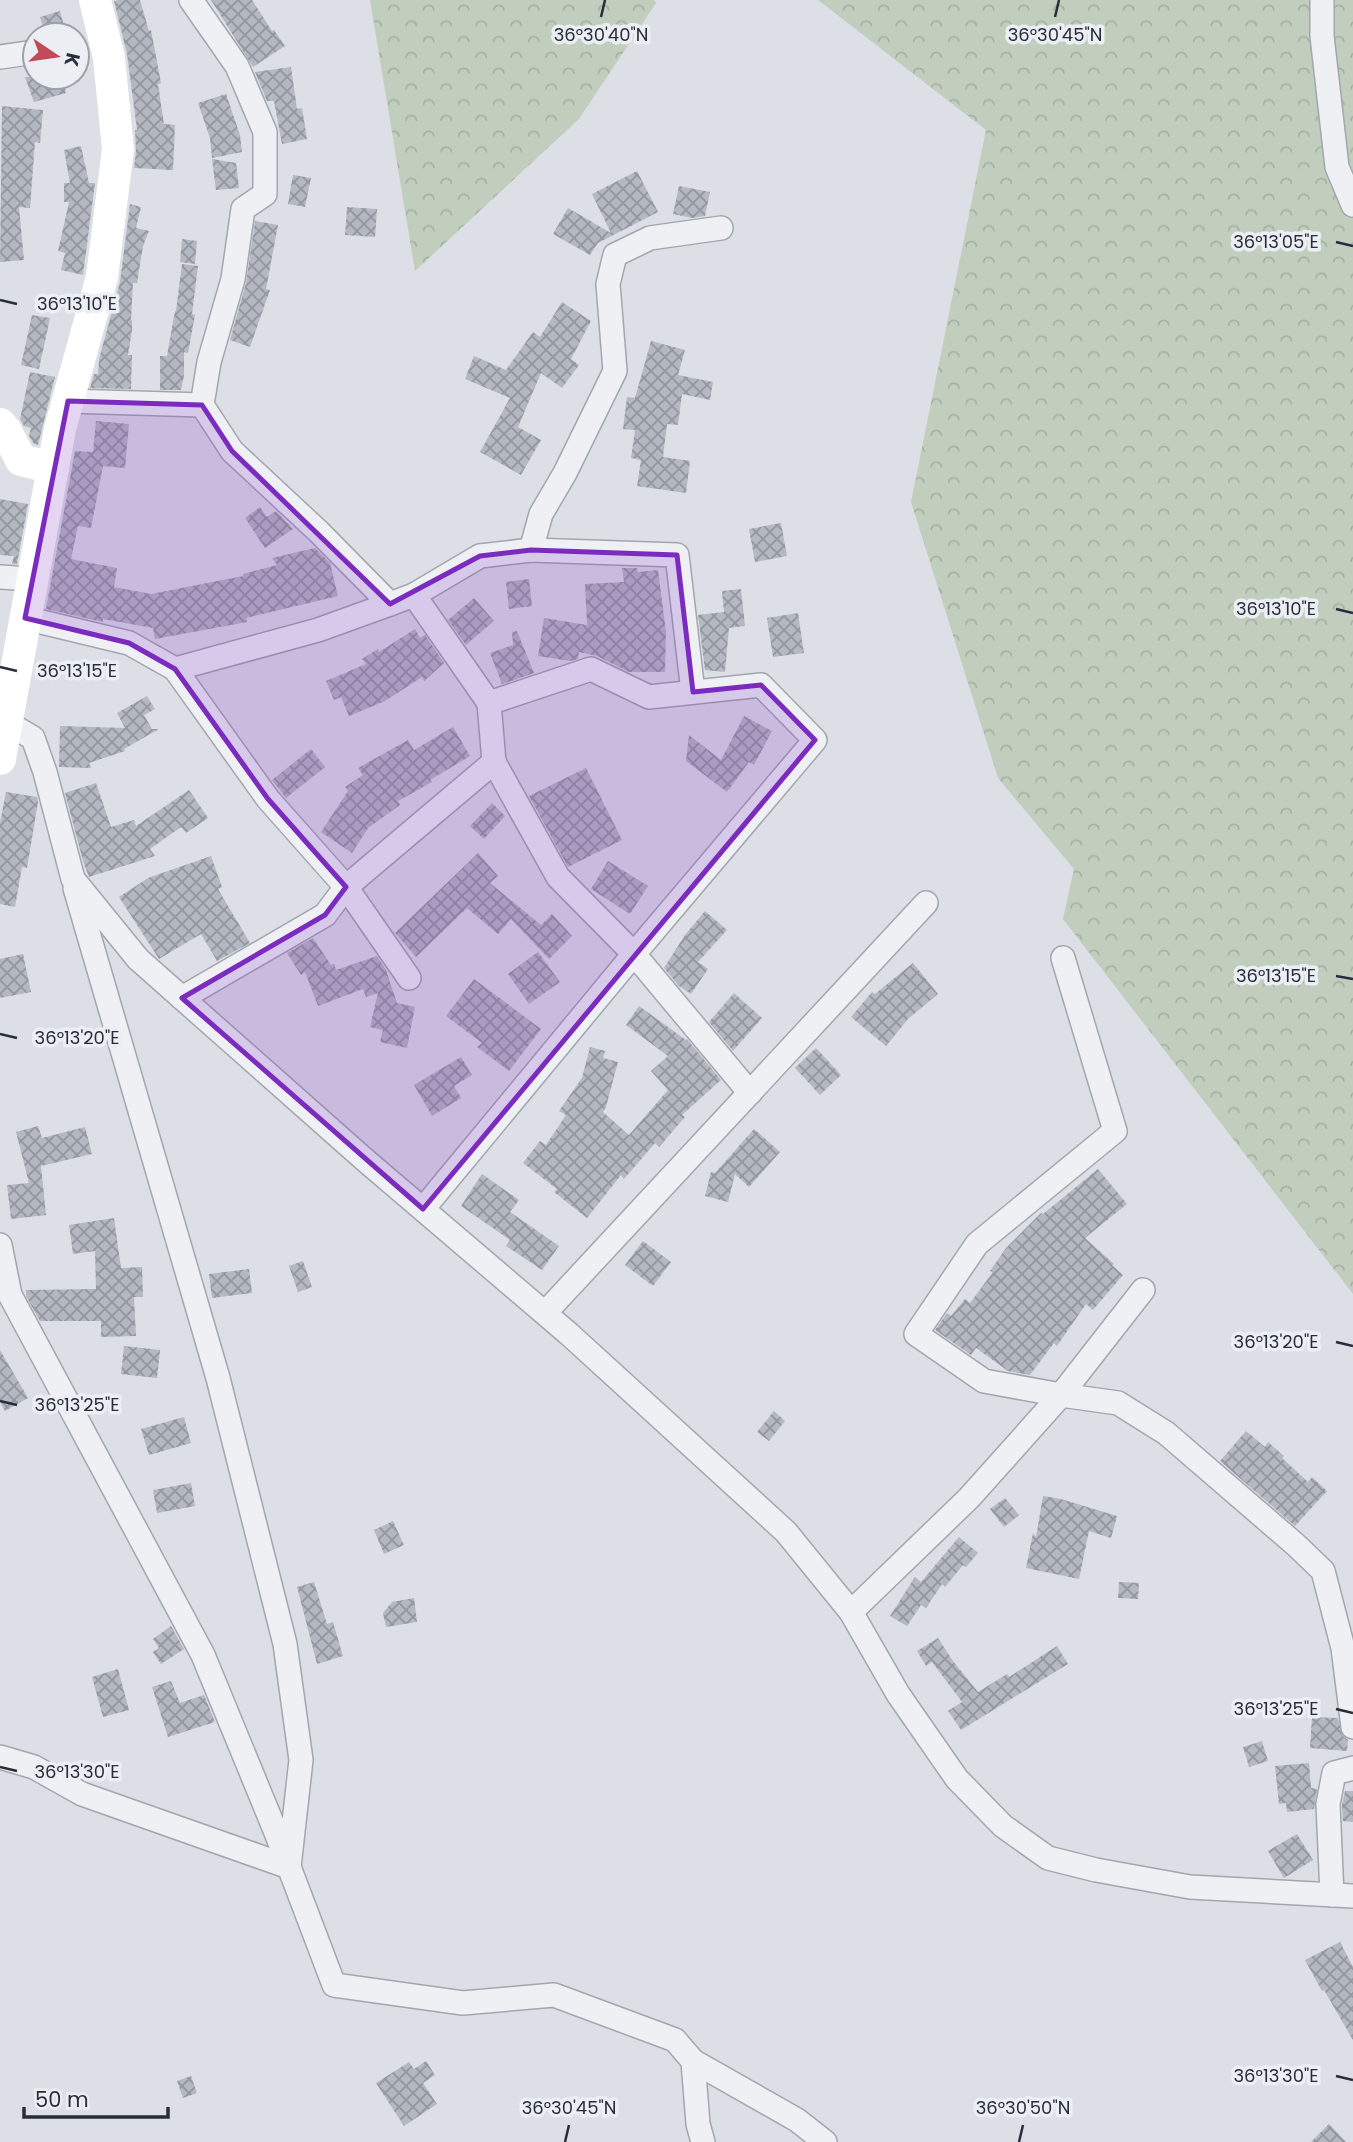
<svg xmlns="http://www.w3.org/2000/svg" width="1353" height="2142" viewBox="0 0 1353 2142" font-family="Poppins,sans-serif">
<style>
.forest{fill:url(#forest-crowns)}
.building{fill:url(#building-cross-hatch)}
.lines{fill:none;stroke-linecap:round;stroke-linejoin:round}
.street-casing{stroke:#a2a6ae;stroke-width:26}
.street{stroke:#eef0f4;stroke-width:23}
.secondary{stroke:#fff;stroke-width:32}
.marked{fill:#7b2cbf;fill-opacity:0.2;stroke:#7b2cbf;stroke-width:5;stroke-linejoin:round}
.ticks{fill:none;stroke:#272d3a;stroke-width:2.5}
.ticks-label{font-size:18px;text-anchor:middle;fill:#272d3a;stroke:#ebeef3;stroke-width:7;stroke-linejoin:round;paint-order:stroke}
</style>
<defs>
<pattern id="forest-crowns" width="20" height="18" patternUnits="userSpaceOnUse" patternTransform="scale(1.75)"><rect width="20" height="18" fill="#c1cebe"/><path d="M2 6a3 3 0 1 1 6 0M12 15a3 3 0 1 1 6 0" fill="none" stroke="#a6b1a4"/></pattern>
<pattern id="building-cross-hatch" width="8" height="8" patternUnits="userSpaceOnUse" patternTransform="scale(1.75)"><rect width="8" height="8" fill="#b4b8c1"/><path d="M0 0l8 8M0 8l8-8" fill="none" stroke="#92969e"/></pattern>
</defs>
<rect width="100%" height="100%" fill="#dcdfe5"/>
<!-- forest -->
<g class="forest">
<polygon points="370,0 654,0 656,3 579,119 415,271"/>
<polygon points="818,0 1353,0 1353,1294 1063,919 1074,869 998,778 911,502 986,130"/>
</g>
<!-- building -->
<g class="building">
<polygon points="118,0 140,0 149,31 151,30 161,83 158,84 164,124 175,125 173,170 134,168 136,151 135,130 137,130 127,54 114,1"/>
<polygon points="211,0 252,0 272,31 274,30 285,46 253,67"/>
<polygon points="60,11 64,26 44,31 40,17"/>
<polygon points="291,67 297,109 302,108 307,139 282,144 274,101 267,101 255,72"/>
<polygon points="25,77 62,77 66,93 34,102"/>
<polygon points="226,94 240,135 242,152 212,158 210,138 198,103"/>
<polygon points="2,106 43,110 40,143 35,142 30,208 19,207 24,260 0,262"/>
<polygon points="81,146 89,183 95,183 83,275 61,270 65,253 58,251 69,202 64,202 64,183 70,183 64,150"/>
<polygon points="212,159 236,163 239,188 216,190"/>
<polygon points="637,171 658,212 598,243 590,255 553,234 568,208 611,233 592,194"/>
<polygon points="293,175 311,178 305,207 288,204"/>
<polygon points="679,186 710,192 705,216 692,218 673,214"/>
<polygon points="130,204 141,207 136,228 149,231 143,246 137,283 133,283 131,320 132,320 132,330 128,355 132,355 131,389 90,388 94,374 98,374 99,359 120,282"/>
<polygon points="347,207 377,209 375,237 345,235"/>
<polygon points="255,221 278,225 266,289 270,290 250,347 230,340 246,283"/>
<polygon points="182,239 197,241 195,264 180,262"/>
<polygon points="182,264 198,266 192,314 195,315 188,353 184,352 184,376 181,390 160,390 160,356 167,356 175,311 176,311"/>
<polygon points="562,302 591,321 571,359 579,365 562,388 541,373 518,427 541,440 521,475 480,452 510,398 465,379 474,356 506,370 533,332 540,337"/>
<polygon points="32,315 50,318 39,369 21,365"/>
<polygon points="651,341 685,350 678,375 713,382 710,400 682,394 678,425 667,424 663,457 690,461 686,493 637,486 641,460 631,458 635,430 623,429 627,397 635,398"/>
<polygon points="30,372 55,377 38,445 34,444 29,436 31,428 24,426 20,419"/>
<polygon points="96,421 129,424 125,468 103,466 91,528 78,526 71,559 117,568 114,587 151,594 243,576 243,574 277,565 272,558 315,548 330,563 338,596 246,618 247,622 155,639 153,628 103,619 103,622 46,609 75,451 93,452"/>
<polygon points="0,499 28,504 17,564 12,564 14,556 0,555"/>
<polygon points="260,507 267,517 276,511 293,529 265,548 245,518"/>
<polygon points="781,523 787,556 755,562 749,529"/>
<polygon points="622,568 637,568 638,572 658,570 666,632 665,672 629,672 597,656 579,652 578,659 570,661 538,656 544,618 587,625 585,584 624,582"/>
<polygon points="529,579 532,606 509,609 506,582"/>
<polygon points="741,589 745,626 729,628 725,672 705,670 698,615 724,612 722,591"/>
<polygon points="474,598 494,621 466,645 448,620"/>
<polygon points="798,613 804,653 773,657 767,618"/>
<polygon points="415,629 420,638 425,635 444,663 424,681 422,677 385,701 349,716 341,697 334,700 326,681 366,664 362,659 378,649 379,652"/>
<polygon points="517,631 534,673 502,684 490,653 513,645 512,632"/>
<polygon points="147,696 155,709 144,715 152,729 159,729 124,749 125,751 89,763 91,768 59,767 60,726 125,728 117,713"/>
<polygon points="744,716 772,731 754,765 749,762 727,792 686,761 689,735 721,760"/>
<polygon points="453,727 470,756 430,780 432,782 398,801 400,805 368,828 352,853 321,832 348,791 345,787 363,775 358,768 408,740 414,750"/>
<polygon points="311,749 325,767 286,798 272,780"/>
<polygon points="586,768 622,840 568,867 529,796"/>
<polygon points="96,783 111,827 134,820 136,826 189,790 208,818 186,833 181,827 150,849 155,856 89,877 83,861 65,793"/>
<polygon points="6,792 37,797 38,802 27,868 22,867 15,907 0,904 0,823"/>
<polygon points="492,803 505,816 484,839 470,826"/>
<polygon points="478,853 498,876 490,883 541,925 552,914 572,936 549,959 511,919 498,934 467,908 416,957 395,933"/>
<polygon points="211,856 222,887 218,889 250,943 217,961 201,934 159,959 119,897 148,878"/>
<polygon points="608,861 648,886 630,914 591,889"/>
<polygon points="705,911 727,930 698,962 708,969 691,994 679,986 664,968 685,935"/>
<polygon points="313,938 331,965 334,964 336,970 377,956 386,970 397,1003 415,1007 407,1048 380,1042 383,1030 370,1027 378,993 366,997 363,989 318,1006 305,972 301,975 287,953"/>
<polygon points="538,952 560,982 529,1004 508,974"/>
<polygon points="23,954 31,992 0,998 0,959"/>
<polygon points="913,963 938,994 908,1019 886,1046 851,1017 872,992 875,994"/>
<polygon points="474,979 541,1029 509,1071 477,1047 482,1043 446,1016"/>
<polygon points="734,993 762,1018 733,1051 709,1022"/>
<polygon points="639,1006 686,1040 687,1039 721,1080 682,1115 685,1117 659,1147 655,1143 624,1179 621,1175 587,1218 554,1192 557,1189 523,1163 540,1141 546,1145 566,1115 559,1111 582,1078 590,1047 605,1051 603,1058 618,1062 606,1107 603,1112 629,1135 668,1090 651,1071 668,1056 626,1025"/>
<polygon points="816,1048 841,1075 820,1095 795,1068"/>
<polygon points="461,1057 472,1075 454,1086 461,1098 432,1116 414,1085"/>
<polygon points="38,1126 42,1138 85,1127 92,1154 41,1166 46,1215 11,1219 7,1185 29,1183 16,1132"/>
<polygon points="754,1129 780,1152 749,1187 735,1174 728,1202 705,1196 711,1172 715,1173"/>
<polygon points="1098,1169 1127,1204 1085,1238 1114,1264 1112,1265 1123,1275 1093,1310 1086,1304 1057,1346 1054,1343 1030,1375 1008,1371 976,1348 971,1355 935,1330 947,1313 951,1316 965,1299 970,1303 993,1272 990,1271 1006,1248 1041,1213 1043,1214"/>
<polygon points="482,1174 519,1200 510,1212 559,1246 542,1270 506,1246 510,1240 461,1206"/>
<polygon points="114,1218 121,1268 142,1267 143,1297 134,1297 136,1336 101,1337 101,1321 40,1321 26,1296 26,1290 96,1289 95,1251 73,1254 69,1225"/>
<polygon points="643,1241 671,1262 653,1286 625,1265"/>
<polygon points="303,1261 312,1287 298,1292 289,1266"/>
<polygon points="249,1269 252,1293 212,1298 209,1274"/>
<polygon points="124,1346 160,1350 157,1378 121,1374"/>
<polygon points="0,1350 28,1398 5,1411 0,1402"/>
<polygon points="774,1411 785,1421 769,1441 757,1432"/>
<polygon points="184,1417 191,1443 149,1455 141,1429"/>
<polygon points="1246,1431 1265,1447 1268,1442 1284,1456 1282,1458 1308,1482 1312,1477 1327,1491 1295,1526 1220,1461"/>
<polygon points="191,1483 195,1506 157,1513 153,1490"/>
<polygon points="1043,1496 1061,1499 1117,1516 1111,1538 1089,1531 1079,1579 1026,1568 1033,1533 1036,1537"/>
<polygon points="1005,1498 1019,1515 1004,1527 990,1509"/>
<polygon points="393,1521 404,1545 384,1554 374,1530"/>
<polygon points="959,1537 978,1553 966,1567 963,1565 945,1587 942,1584 926,1608 921,1605 907,1626 890,1616 915,1577 921,1582"/>
<polygon points="314,1582 327,1624 333,1622 343,1656 317,1664 297,1587"/>
<polygon points="1119,1582 1139,1583 1138,1599 1118,1598"/>
<polygon points="414,1598 417,1622 386,1627 383,1613 392,1602"/>
<polygon points="171,1626 184,1649 161,1664 153,1652 159,1648 153,1639"/>
<polygon points="938,1638 953,1661 978,1692 1007,1674 1009,1677 1057,1646 1068,1664 961,1730 948,1711 962,1702 932,1662 926,1666 917,1651"/>
<polygon points="118,1669 129,1710 103,1717 92,1677"/>
<polygon points="171,1681 180,1703 204,1695 215,1722 168,1737 152,1687"/>
<polygon points="1312,1717 1338,1718 1342,1735 1348,1740 1347,1751 1310,1748"/>
<polygon points="1262,1741 1268,1761 1249,1767 1243,1747"/>
<polygon points="1309,1763 1311,1788 1317,1789 1314,1809 1287,1812 1286,1803 1279,1804 1275,1766"/>
<polygon points="1345,1791 1353,1791 1353,1822 1343,1821 1342,1805"/>
<polygon points="1297,1834 1313,1860 1284,1878 1268,1851"/>
<polygon points="1340,1942 1353,1967 1353,2040 1324,1990 1322,1991 1305,1960"/>
<polygon points="426,2061 435,2075 423,2083 437,2104 404,2126 376,2083 409,2062 414,2069"/>
<polygon points="191,2076 197,2093 183,2098 177,2081"/>
<polygon points="1329,2124 1346,2142 1311,2142"/>
</g>
<g class="lines">
<!-- street casing -->
<g class="street-casing">
<g id="street">
<polyline points="191,0 237,66 265,132 265,194 243,209 233,279 209,362 202,405 232,451 319,532 390,604"/>
<polyline points="1322,0 1322,36 1337,167 1353,205"/>
<polyline points="0,57 35,52"/>
<polyline points="68,401 202,405"/>
<polyline points="531,550 541,514 565,473 615,371 608,284 615,255 650,238 721,228"/>
<polyline points="0,577 32,579"/>
<polyline points="414,595 489,703"/>
<polyline points="25,618 129,643 175,669 318,630 390,604 414,595 480,556 531,550 677,555 693,692"/>
<polyline points="175,669 268,799 346,887 409,978"/>
<polyline points="6,722 33,738 45,772 73,879 138,959 365,1160 569,1334 786,1532 851,1612 898,1694 957,1779 1003,1826 1048,1858 1096,1870 1190,1887 1353,1896"/>
<polyline points="494,762 558,877 634,954 750,1093"/>
<polyline points="1063,958 1115,1131 977,1244 916,1334 984,1381 1061,1395 1143,1290"/>
<polyline points="182,998 325,915 346,887 494,762 489,703 591,669 649,697 761,685 815,740 634,954 423,1209"/>
<polyline points="0,1245 10,1295 203,1655 275,1830 334,1985 463,2003 554,1995 675,2040 693,2061 698,2124 703,2142"/>
<polyline points="545,1313 926,903"/>
<polyline points="851,1612 969,1498 1061,1395 1118,1403 1166,1433 1296,1545 1323,1571 1343,1648 1353,1727"/>
<polyline points="0,1757 34,1767 82,1794 289,1867 301,1760 285,1644 218,1378 75,888"/>
<polyline points="1332,1895 1328,1804 1334,1773 1353,1768"/>
<polyline points="693,2061 797,2120 825,2142"/>
</g>
</g>
<!-- street -->
<use href="#street" class="street"/>
<!-- secondary -->
<g class="secondary">
<polyline points="0,424 6,431 21,460 53,468"/>
<polyline points="0,759 60,429 102,277 118,149 109,58 95,0"/>
</g>
</g>
<!-- marked area -->
<path class="marked" d="M68 401 202 405 232 451 390 604 480 556 531 550 677 555 693 692 761 685 815 740 423 1209 182 998 325 915 346 887 268 799 175 669 129 643 25 618Z"/>
<!-- ticks -->
<path class="ticks" d="M601 17 605 0M1055 17 1059 0M1336 242 1353 246M0 300 17 304M1336 609 1353 613M0 667 17 671M1336 976 1353 979M0 1034 17 1038M1336 1342 1353 1346M0 1401 17 1405M1336 1709 1353 1713M0 1767 17 1771M1336 2076 1353 2080M565 2142 569 2125M1019 2142 1023 2125"/>
<g class="ticks-label">
<text x="601" y="41">36°30'40"N</text>
<text x="1055" y="41">36°30'45"N</text>
<text x="1276" y="248">36°13'05"E</text>
<text x="77" y="310">36°13'10"E</text>
<text x="1276" y="615">36°13'10"E</text>
<text x="77" y="677">36°13'15"E</text>
<text x="1276" y="982">36°13'15"E</text>
<text x="77" y="1044">36°13'20"E</text>
<text x="1276" y="1348">36°13'20"E</text>
<text x="77" y="1411">36°13'25"E</text>
<text x="1276" y="1715">36°13'25"E</text>
<text x="77" y="1778">36°13'30"E</text>
<text x="1276" y="2082">36°13'30"E</text>
<text x="569" y="2114">36°30'45"N</text>
<text x="1023" y="2114">36°30'50"N</text>
</g>
<!-- north arrow -->
<g transform="translate(56 56) rotate(103)"><circle r="33" fill="#ebeef3" stroke="#9da1a9" stroke-width="2"/>
<path d="M0-5L12 26L0 18L-12 26Z" fill="#c24956"/>
<text y="-10" font-size="19" font-weight="bold" text-anchor="middle" fill="#272d3a">K</text>
</g>
<!-- scale -->
<path d="M24 2107v10h144v-10" fill="none" stroke="#272d3a" stroke-width="3.5"/>
<text x="35" y="2107" font-size="21" fill="#272d3a" stroke="#ebeef3" stroke-width="5" paint-order="stroke">50 m</text>
</svg>
